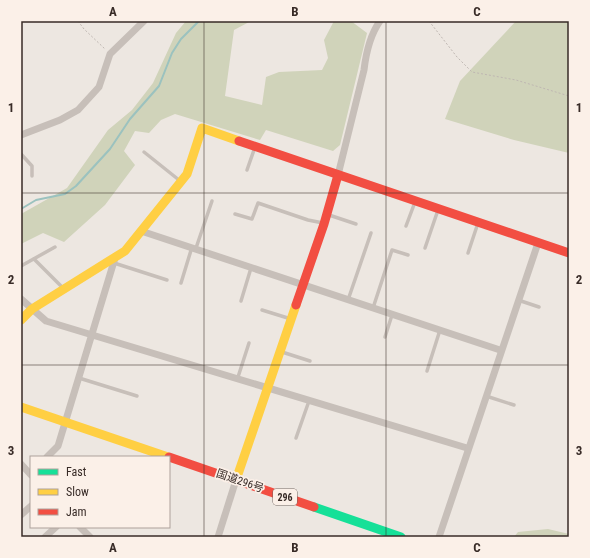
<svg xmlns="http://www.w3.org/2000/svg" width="590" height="558" viewBox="0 0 590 558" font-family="'Roboto Condensed','Noto Sans JP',sans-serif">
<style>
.green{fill:#d0d3ba}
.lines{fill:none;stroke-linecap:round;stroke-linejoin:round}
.stream{stroke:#9bc2bf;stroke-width:2}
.path{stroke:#bfb7b2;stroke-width:1;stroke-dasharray:2 2;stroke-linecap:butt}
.lane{stroke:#c7bfb9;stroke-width:3.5}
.street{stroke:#c7bfb9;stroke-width:7}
.fast{stroke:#16e098;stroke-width:9}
.slow{stroke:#ffcf43;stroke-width:9}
.jam{stroke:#f24e42;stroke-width:9}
.grid{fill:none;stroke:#382b27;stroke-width:1;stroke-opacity:0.55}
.labels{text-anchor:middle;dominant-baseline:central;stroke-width:3.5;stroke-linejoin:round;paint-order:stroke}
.shield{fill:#fbf0e8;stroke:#726661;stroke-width:1}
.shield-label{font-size:10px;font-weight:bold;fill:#382b27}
.street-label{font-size:11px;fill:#382b27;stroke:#fbf0e8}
.neatline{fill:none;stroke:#382b27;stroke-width:1.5}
.grid-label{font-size:13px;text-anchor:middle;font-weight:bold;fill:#382b27}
</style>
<rect width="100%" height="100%" fill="#ede7e1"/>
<!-- green -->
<g class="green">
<polygon points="186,21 251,21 234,30 225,96 262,105 266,77 279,72 322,70 328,58 324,40 334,21 351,21 367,33 340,145 333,151 266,130 260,140 175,114 161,120 149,133 135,131 124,151 135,165 105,205 64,242 43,233 21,244 21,214 67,188 108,130 132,110 153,83 176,33"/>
<polygon points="516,21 569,21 569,153 514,140 445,119 460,81"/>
<polygon points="548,529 569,534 569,537 514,537 518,532"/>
</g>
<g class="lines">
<!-- stream -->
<polyline class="stream" points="21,209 36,200 65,194 76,186 110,149 130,119 159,86 172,53 181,39 199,21"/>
<!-- path -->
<g class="path">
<polyline points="78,21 84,29 105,49"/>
<polyline points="429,21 457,57 472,72 516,80 569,96"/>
</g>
<!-- lane -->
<g class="lane">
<polyline points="144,152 179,180"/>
<polyline points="21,154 32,166 32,176"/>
<polyline points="247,170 255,147"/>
<polyline points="235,214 252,219 258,203 308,220 323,223"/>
<polyline points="329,215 356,224"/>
<polyline points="406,226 415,202"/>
<polyline points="196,248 212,201"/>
<polyline points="425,248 438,210"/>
<polyline points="468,253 478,223"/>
<polyline points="34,259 63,288"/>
<polyline points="114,263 167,280"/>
<polyline points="21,266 55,247"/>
<polyline points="181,283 192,247"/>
<polyline points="348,300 371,233"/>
<polyline points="518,300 539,307"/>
<polyline points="241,301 251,268"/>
<polyline points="373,308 392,250 408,255"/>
<polyline points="262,310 291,319"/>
<polyline points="385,337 392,315"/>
<polyline points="282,352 310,361"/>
<polyline points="427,371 440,330"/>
<polyline points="238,377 249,343"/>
<polyline points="79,378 137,396"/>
<polyline points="486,396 514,405"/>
<polyline points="296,438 309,401"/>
</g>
<!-- street -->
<g class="street">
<polyline points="21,135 60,120 78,110 99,87 110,54 144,21"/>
<path d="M338 175 364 70C366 53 370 35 380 21"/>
<polyline points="141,231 500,350"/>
<polyline points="21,299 46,321 467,448"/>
<polyline points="47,457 58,446 115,258"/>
<polyline points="21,464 31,475"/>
<polyline points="21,515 31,506"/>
<polyline points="80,527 90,537"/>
<polyline points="45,537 56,527"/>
<polyline points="218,537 236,480"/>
<polyline points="439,537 538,243"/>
</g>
<!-- fast -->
<polyline class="fast" points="314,507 401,537"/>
<!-- slow -->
<g class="slow">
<polyline points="21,320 32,309 125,251 187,174 202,128 239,141"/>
<polyline points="21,407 168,457"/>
<polyline points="236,480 296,305"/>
</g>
<!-- jam -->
<g class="jam">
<polyline points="239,141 569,253"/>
<polyline points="296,305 324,224 338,175"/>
<polyline points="169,457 314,507"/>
</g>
</g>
<!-- grid -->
<path class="grid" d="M204 21V537M386 21V537M21 193H569M21 365H569"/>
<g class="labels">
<!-- shield labels -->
<rect class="shield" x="273" y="489" width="24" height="16" rx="3"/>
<g class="shield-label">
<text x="285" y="497">296</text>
</g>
<!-- street labels -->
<g class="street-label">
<text transform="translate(240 481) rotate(19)">国道296号</text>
</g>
</g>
<!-- border -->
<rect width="590" height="558" fill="none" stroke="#fbf0e8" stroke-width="44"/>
<!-- legend -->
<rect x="30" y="456" width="140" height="72" fill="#fbf0e8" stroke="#ada19b"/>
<rect x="38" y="469" width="20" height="6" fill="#16e098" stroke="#ada19b"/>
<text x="66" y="476" font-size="12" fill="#382b27">Fast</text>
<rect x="38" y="489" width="20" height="6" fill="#ffcf43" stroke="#ada19b"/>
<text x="66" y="496" font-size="12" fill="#382b27">Slow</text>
<rect x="38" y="509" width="20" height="6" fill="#f24e42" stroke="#ada19b"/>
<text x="66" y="516" font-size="12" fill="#382b27">Jam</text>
<rect x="22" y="22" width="546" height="514" class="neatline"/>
<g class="grid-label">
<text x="113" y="16">A</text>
<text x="295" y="16">B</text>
<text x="477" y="16">C</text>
<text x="11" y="112">1</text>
<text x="579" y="112">1</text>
<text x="11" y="284">2</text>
<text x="579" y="284">2</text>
<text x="11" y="455">3</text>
<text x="579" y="455">3</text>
<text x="113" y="552">A</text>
<text x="295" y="552">B</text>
<text x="477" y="552">C</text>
</g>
</svg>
